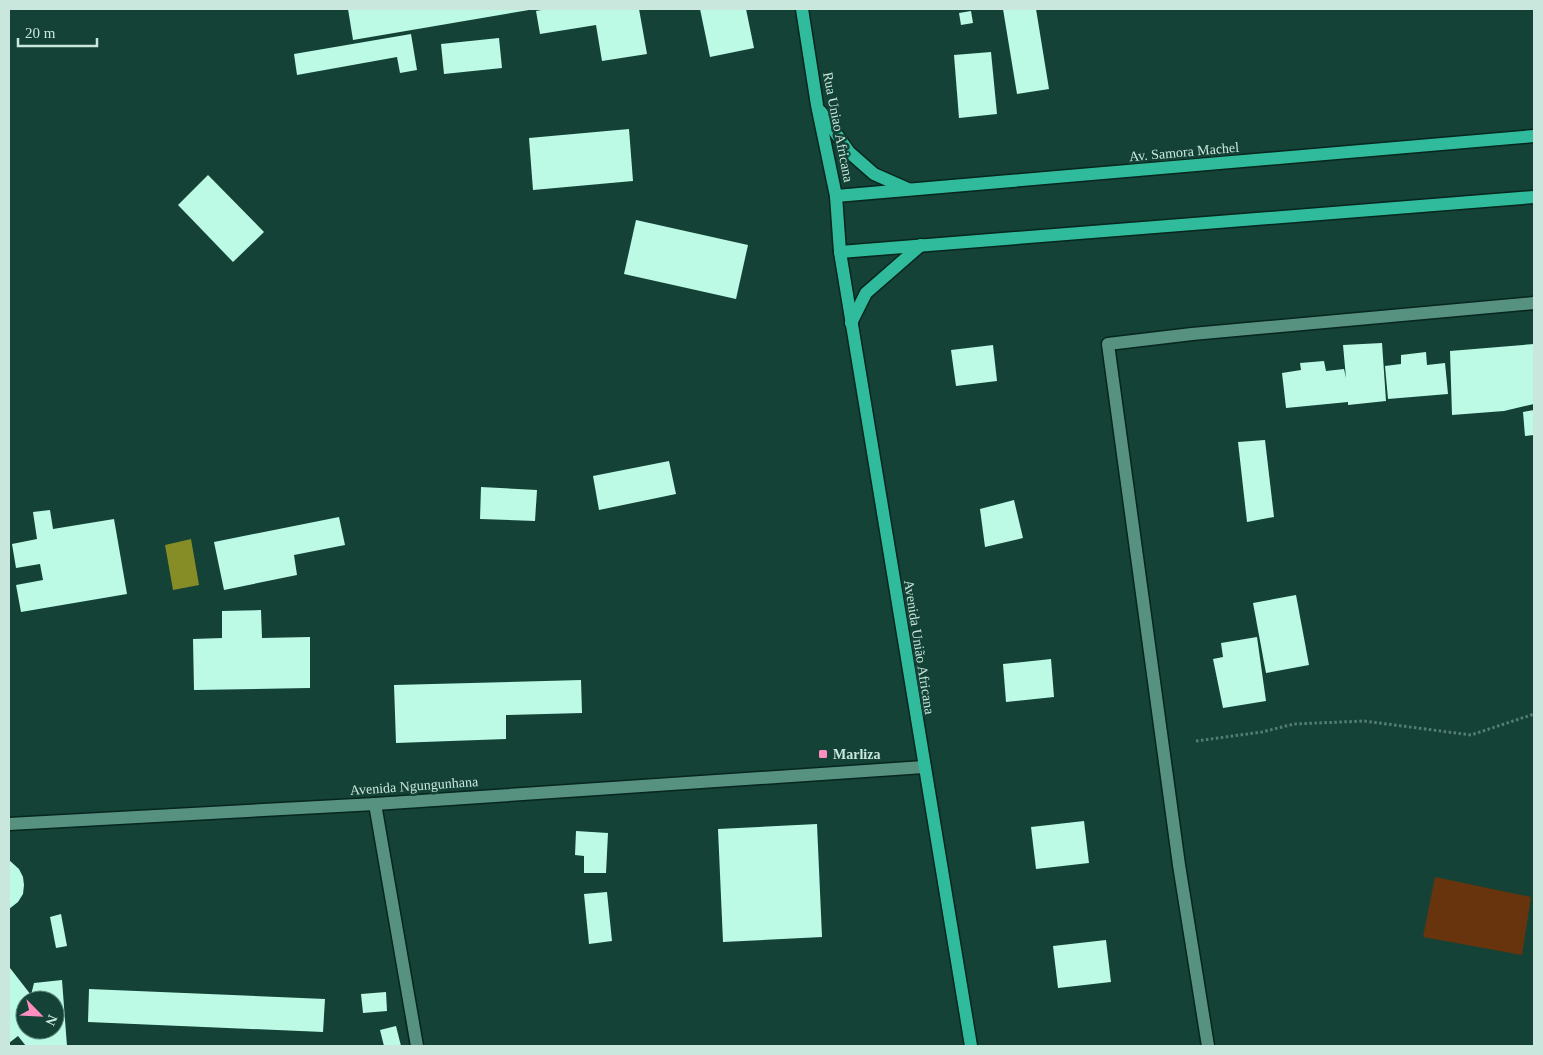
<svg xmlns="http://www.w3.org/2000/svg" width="1543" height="1055" viewBox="0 0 1543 1055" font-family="'Times New Roman',serif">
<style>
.green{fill:#67340d}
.water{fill:#868d27}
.building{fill:#bcfae6;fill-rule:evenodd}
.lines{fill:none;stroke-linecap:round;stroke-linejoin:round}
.minor-casing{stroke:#06261e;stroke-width:15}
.major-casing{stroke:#06261e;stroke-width:15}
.path{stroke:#557d72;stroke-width:3;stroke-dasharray:2.5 2.5;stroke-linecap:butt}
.minor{stroke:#579280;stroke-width:12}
.major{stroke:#30bb9c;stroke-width:12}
.poi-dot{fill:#fd8ebf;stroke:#144236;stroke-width:2}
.labels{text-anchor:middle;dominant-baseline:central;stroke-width:5;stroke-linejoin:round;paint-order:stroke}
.street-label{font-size:14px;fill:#c9e7dd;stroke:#144236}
.poi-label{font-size:14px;font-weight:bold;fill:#c9e7dd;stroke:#144236;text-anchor:start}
</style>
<rect width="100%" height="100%" fill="#144236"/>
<!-- green -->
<polygon class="green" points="1435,877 1531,897 1522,955 1423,937"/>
<!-- water -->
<polygon class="water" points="191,539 199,585 173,590 165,545"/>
<!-- building -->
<g class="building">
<polygon points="348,9 529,9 529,10 353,40"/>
<polygon points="547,9 639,9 647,54 602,61 596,25 540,34 536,11"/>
<polygon points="700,9 746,9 754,48 710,57"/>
<polygon points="1003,9 1036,9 1049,89 1017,94"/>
<polygon points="971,11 973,23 961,25 959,13"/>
<polygon points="411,34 417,70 400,73 397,57 297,75 294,54"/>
<polygon points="499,38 502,68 444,74 441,44"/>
<polygon points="991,52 997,114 959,118 954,55"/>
<polygon points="629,129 633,181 533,190 529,138"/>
<polygon points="208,175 264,232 233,262 178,205"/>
<polygon points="636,220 748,245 736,299 624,274"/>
<polygon points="1382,343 1386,401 1348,405 1348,402 1286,408 1282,373 1301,370 1300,363 1324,361 1326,371 1344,369 1346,378 1343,345"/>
<polygon points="1534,344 1534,404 1504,411 1452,415 1450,351"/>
<polygon points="993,345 997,381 956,386 951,350"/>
<polygon points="1426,352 1427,365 1445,363 1448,394 1388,399 1385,366 1401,364 1401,355"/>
<polygon points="1534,410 1534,435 1525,436 1523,412"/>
<polygon points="1265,440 1274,517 1247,522 1238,442"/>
<polygon points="669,461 676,494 599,510 593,476"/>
<polygon points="481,487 537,490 535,521 480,519"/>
<polygon points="1014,500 1023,538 985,547 980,509"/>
<polygon points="50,510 53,529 114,519 127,594 21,612 16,585 43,580 40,564 16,568 12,544 37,539 33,512"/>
<polygon points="339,517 345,545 294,555 297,575 224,590 214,542"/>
<polygon points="1296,595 1309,665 1266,673 1253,603"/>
<polygon points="261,610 262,638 310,637 310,688 194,690 193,639 222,638 222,611"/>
<polygon points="1257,637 1266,701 1223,708 1213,659 1223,657 1221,643"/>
<polygon points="1051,659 1054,697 1006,702 1003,664"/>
<polygon points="581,680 582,713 506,715 506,739 396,743 394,685"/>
<polygon points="1084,821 1089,863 1036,869 1031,827"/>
<polygon points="817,824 822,937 723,942 718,829"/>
<polygon points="576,831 608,833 606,873 584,873 584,856 575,855"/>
<polygon points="9,860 19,869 23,877 24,885 23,894 18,902 9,909"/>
<polygon points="607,892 612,941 589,944 584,894"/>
<polygon points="61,914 67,946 56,948 50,917"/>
<polygon points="1106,940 1111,982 1058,988 1053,946"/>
<path d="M10 968 31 995 34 983 62 980 67 1046H26L18 1036 9 1043V969ZM25 1000H55V1030H25Z"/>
<polygon points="89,989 325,999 323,1032 88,1022"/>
<polygon points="386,992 387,1011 363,1013 361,994"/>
<polygon points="396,1026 401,1046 384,1046 380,1030"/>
</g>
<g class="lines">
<!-- minor casing -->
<g class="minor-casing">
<g id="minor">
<polyline points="375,804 417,1046"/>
<polyline points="9,824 375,804 924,767"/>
<polyline points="1208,1046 1179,865 1108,344 1192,334 1534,303"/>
</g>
</g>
<!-- major casing -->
<g class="major-casing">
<g id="major">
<polyline points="802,9 817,105 836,196 840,252 971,1046"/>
<polyline points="821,112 849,152 874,174 908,189"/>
<polyline points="836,196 1534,136"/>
<polyline points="840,252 1534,197"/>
<polyline points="851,323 866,293 921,245"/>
</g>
</g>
<!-- path -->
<polyline class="path" points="1196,741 1262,732 1294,724 1364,721 1471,735 1534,714"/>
<!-- minor -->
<use href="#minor" class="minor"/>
<!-- major -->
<use href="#major" class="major"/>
</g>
<!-- markers -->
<rect class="poi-dot" x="818" y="749" width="10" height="10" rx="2.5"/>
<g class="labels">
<!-- street labels -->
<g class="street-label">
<text transform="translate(838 127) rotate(79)">Rua Uniao Africana</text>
<text transform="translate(1184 152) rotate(-5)">Av. Samora Machel</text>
<text transform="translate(919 647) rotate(81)">Avenida União Africana</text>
<text transform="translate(414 786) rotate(-4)">Avenida Ngungunhana</text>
</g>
<!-- poi labels -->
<g class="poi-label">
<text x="833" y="754">Marliza</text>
</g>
</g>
<!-- border -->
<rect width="1543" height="1055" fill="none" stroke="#c9e7dd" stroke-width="20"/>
<!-- north arrow -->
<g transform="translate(40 1015) rotate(114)"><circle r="24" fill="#144236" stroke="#5c8479"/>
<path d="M0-4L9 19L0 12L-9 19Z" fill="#fd8ebf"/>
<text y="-8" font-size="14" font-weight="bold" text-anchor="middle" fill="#c9e7dd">N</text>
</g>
<!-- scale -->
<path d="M18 38v8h79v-8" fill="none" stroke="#c9e7dd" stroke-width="2.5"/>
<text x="25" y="38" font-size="15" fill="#c9e7dd" stroke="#144236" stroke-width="4" paint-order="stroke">20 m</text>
</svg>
